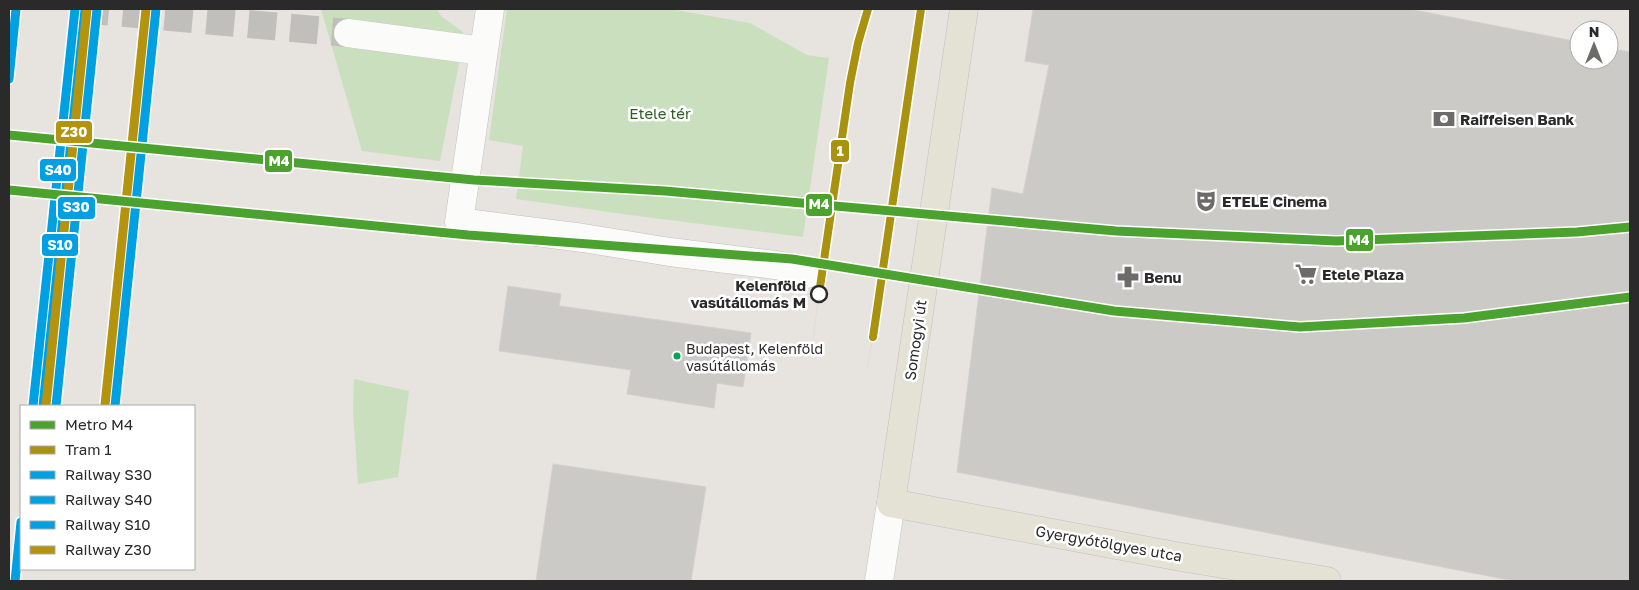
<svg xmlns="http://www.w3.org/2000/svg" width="1639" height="590" viewBox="0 0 1639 590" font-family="'Golos Text',sans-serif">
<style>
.green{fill:#cadfbd}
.building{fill:#cccac7;stroke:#d2d0cc}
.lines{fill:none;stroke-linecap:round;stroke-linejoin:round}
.minor-tunnel{stroke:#c1bfbc;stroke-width:28;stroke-dasharray:28 14;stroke-linecap:butt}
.minor-casing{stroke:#c2c0c0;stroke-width:29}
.major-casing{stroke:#bfbfbd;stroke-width:29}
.minor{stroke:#fbfbfa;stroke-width:28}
.major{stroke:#e4e1d5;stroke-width:28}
.tram{stroke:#ddddde;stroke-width:1}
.rail-1-casing{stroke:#fff;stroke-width:12}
.rail-2-casing{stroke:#fff;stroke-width:12}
.rail-3-casing{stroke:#fff;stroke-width:12}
.rail-4-casing{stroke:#fff;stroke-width:12}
.rail-1{stroke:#00a0e3;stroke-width:9}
.rail-2{stroke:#00a0e3;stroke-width:9}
.rail-3{stroke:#00a0e3;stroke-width:9}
.rail-4{stroke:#b4930f;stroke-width:9}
.tram-1-casing{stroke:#fff;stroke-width:11}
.tram-1{stroke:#aa9211;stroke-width:8}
.metro-1-casing{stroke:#fff;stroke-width:12}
.metro-1{stroke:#4ca22f;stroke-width:9}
.stop-dot{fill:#fff;stroke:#2a2a2a;stroke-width:2.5}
.bus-dot{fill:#00a651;stroke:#fff;stroke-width:2}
.labels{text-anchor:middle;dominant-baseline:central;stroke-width:5;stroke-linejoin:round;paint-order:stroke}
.bus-label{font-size:14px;fill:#2a2a2a;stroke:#fff;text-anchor:start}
.park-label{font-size:15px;fill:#2d5f22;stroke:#fff}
.poi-label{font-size:15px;font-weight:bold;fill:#2a2a2a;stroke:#fff;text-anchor:start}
.stop-label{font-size:15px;font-weight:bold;fill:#2a2a2a;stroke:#fff;text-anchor:end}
.street-label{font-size:15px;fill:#2a2a2a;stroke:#fff}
.line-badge{stroke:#fff;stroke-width:2}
.badge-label{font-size:14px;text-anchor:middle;font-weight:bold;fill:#fff}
</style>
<rect width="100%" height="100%" fill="#e7e4e0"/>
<!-- green -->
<g class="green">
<polygon points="321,9 437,9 441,16 463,32 464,38 440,161 362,151"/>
<polygon points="507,9 670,9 750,23 807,55 829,58 803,237 630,215 516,199 523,146 489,140"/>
<polygon points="354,379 409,391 398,477 358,484 353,410"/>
</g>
<!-- building -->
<g class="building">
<polygon points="1033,9 1409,9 1579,42 1579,60 1609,60 1609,48 1630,52 1630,581 1514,581 957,472 992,188 1023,194 1049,65 1025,61"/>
<polygon points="508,286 561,294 559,306 751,333 743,387 717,383 714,408 627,394 631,370 499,351"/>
<polygon points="553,464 706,487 691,581 536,581"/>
</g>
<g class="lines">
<!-- minor-tunnel -->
<polyline class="minor-tunnel" points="81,9 348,33"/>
<!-- minor casing -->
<g class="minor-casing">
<g id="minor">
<polyline points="490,9 459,222 583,238 670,252 775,265 798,269 806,274"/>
<polyline points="348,33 483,51"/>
<polyline points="879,581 891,503"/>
</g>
</g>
<!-- major casing -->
<g class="major-casing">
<polyline id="major" points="964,9 891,503 1181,557 1327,581"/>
</g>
<!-- minor -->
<use href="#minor" class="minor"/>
<!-- major -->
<use href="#major" class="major"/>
<!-- tram -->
<g class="tram">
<polyline points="813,338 819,294"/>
<polyline points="867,368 873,337"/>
</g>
<!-- rail-1 casing -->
<g class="rail-1-casing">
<g id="rail-1">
<polyline points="56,406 97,9"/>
<polyline points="115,406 156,9"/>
</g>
</g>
<!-- rail-2 casing -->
<g class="rail-2-casing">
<g id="rail-2">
<polyline points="9,79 16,9"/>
<polyline points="33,406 75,9"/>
<polyline points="15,581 21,522"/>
</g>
</g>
<!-- rail-3 casing -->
<g class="rail-3-casing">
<polyline id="rail-3" points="43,406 85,10"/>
</g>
<!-- rail-4 casing -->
<g class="rail-4-casing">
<g id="rail-4">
<polyline points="46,405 87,9"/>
<polyline points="105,405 146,9"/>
</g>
</g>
<!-- rail-1 -->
<use href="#rail-1" class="rail-1"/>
<!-- rail-2 -->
<use href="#rail-2" class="rail-2"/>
<!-- rail-3 -->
<use href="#rail-3" class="rail-3"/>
<!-- rail-4 -->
<use href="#rail-4" class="rail-4"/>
<!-- tram-1 casing -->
<g class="tram-1-casing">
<g id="tram-1">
<polyline points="819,294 850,83 858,43 868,9"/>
<polyline points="873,337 921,9"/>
</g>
</g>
<!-- tram-1 -->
<use href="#tram-1" class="tram-1"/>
<!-- metro-1 casing -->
<g class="metro-1-casing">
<g id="metro-1">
<polyline points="9,135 474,180 665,191 1116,231 1336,241 1577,232 1630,227"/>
<polyline points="9,190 468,235 792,259 1114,311 1300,327 1464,318 1630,297"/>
</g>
</g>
<!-- metro-1 -->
<use href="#metro-1" class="metro-1"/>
</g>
<!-- icons -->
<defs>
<g id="bank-bare" transform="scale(1.725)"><path d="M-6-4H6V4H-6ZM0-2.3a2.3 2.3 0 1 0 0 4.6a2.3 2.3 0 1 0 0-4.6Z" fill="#6c6b6a" stroke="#fff" stroke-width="2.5" paint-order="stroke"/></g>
<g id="theatre-bare" transform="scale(1.725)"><path d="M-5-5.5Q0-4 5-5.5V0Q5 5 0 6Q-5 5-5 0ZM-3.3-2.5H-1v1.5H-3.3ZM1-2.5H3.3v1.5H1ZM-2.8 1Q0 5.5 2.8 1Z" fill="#6c6b6a" stroke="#fff" stroke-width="2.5" paint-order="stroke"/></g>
<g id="supermarket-bare" transform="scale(1.725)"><path d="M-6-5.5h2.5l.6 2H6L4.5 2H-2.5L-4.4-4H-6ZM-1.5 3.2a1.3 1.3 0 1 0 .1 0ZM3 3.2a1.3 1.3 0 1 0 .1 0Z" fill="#6c6b6a" stroke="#fff" stroke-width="2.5" paint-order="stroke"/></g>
<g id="pharmacy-bare" transform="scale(1.725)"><path d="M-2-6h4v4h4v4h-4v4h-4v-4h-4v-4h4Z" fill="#6c6b6a" stroke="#fff" stroke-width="2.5" paint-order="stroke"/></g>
</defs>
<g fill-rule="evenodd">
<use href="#bank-bare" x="1444" y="119"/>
<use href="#theatre-bare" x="1206" y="201"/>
<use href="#supermarket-bare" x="1306" y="274"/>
<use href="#pharmacy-bare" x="1128" y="277"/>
</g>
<!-- markers -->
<circle class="stop-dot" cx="819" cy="294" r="8"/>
<circle class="bus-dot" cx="677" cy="356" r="4.5"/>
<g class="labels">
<!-- bus labels -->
<g class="bus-label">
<text x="686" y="348">Budapest, Kelenföld<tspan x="686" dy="17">vasútállomás</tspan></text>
</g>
<!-- park labels -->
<g class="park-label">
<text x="660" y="113">Etele tér</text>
</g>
<!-- poi labels -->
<g class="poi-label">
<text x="1460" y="119">Raiffeisen Bank</text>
<text x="1222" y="201">ETELE Cinema</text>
<text x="1322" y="274">Etele Plaza</text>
<text x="1144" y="277">Benu</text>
</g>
<!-- stop labels -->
<g class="stop-label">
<text x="806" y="285">Kelenföld<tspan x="806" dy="17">vasútállomás M</tspan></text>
</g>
<!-- street labels -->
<g class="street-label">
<text transform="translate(915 340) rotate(-82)">Somogyi út</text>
<text transform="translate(1109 543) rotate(10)">Gyergyótölgyes utca</text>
</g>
</g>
<g class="line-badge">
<rect x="55" y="120" width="38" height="24" rx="5" fill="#b4930f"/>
<rect x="830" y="139" width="20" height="24" rx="5" fill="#aa9211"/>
<rect x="264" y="149" width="29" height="24" rx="5" fill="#4ca22f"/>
<rect x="39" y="158" width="38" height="24" rx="5" fill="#00a0e3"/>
<rect x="805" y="193" width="28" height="24" rx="5" fill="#4ca22f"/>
<rect x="57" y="196" width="39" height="24" rx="5" fill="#00a0e3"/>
<rect x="1345" y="228" width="29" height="24" rx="5" fill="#4ca22f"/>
<rect x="41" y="233" width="38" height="24" rx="5" fill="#00a0e3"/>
</g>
<g class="badge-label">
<text x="74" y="137">Z30</text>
<text x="840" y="156">1</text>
<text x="279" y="166">M4</text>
<text x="58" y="175">S40</text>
<text x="819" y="209">M4</text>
<text x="76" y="212">S30</text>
<text x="1359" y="245">M4</text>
<text x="60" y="250">S10</text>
</g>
<!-- border -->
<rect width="1639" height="590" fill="none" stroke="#2a2a2a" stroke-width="20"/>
<!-- legend -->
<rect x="20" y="405" width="175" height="165" fill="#ffffff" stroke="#aaaaaa"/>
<rect x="30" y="421" width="25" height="8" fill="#4ca22f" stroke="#aaaaaa"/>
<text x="65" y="430" font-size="15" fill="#2a2a2a">Metro M4</text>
<rect x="30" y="446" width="25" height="8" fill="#aa9211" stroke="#aaaaaa"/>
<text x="65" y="455" font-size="15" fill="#2a2a2a">Tram 1</text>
<rect x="30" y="471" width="25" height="8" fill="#00a0e3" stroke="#aaaaaa"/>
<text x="65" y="480" font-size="15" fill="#2a2a2a">Railway S30</text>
<rect x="30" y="496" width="25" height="8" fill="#00a0e3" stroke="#aaaaaa"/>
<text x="65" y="505" font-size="15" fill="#2a2a2a">Railway S40</text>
<rect x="30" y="521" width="25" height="8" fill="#00a0e3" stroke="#aaaaaa"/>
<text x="65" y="530" font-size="15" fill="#2a2a2a">Railway S10</text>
<rect x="30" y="546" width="25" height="8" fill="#b4930f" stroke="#aaaaaa"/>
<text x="65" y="555" font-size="15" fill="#2a2a2a">Railway Z30</text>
<!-- north arrow -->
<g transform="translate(1594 45)"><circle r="24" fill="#ffffff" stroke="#aaaaaa"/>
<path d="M0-4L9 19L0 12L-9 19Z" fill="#6c6b6a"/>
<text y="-8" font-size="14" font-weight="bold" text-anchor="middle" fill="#2a2a2a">N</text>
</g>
</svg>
